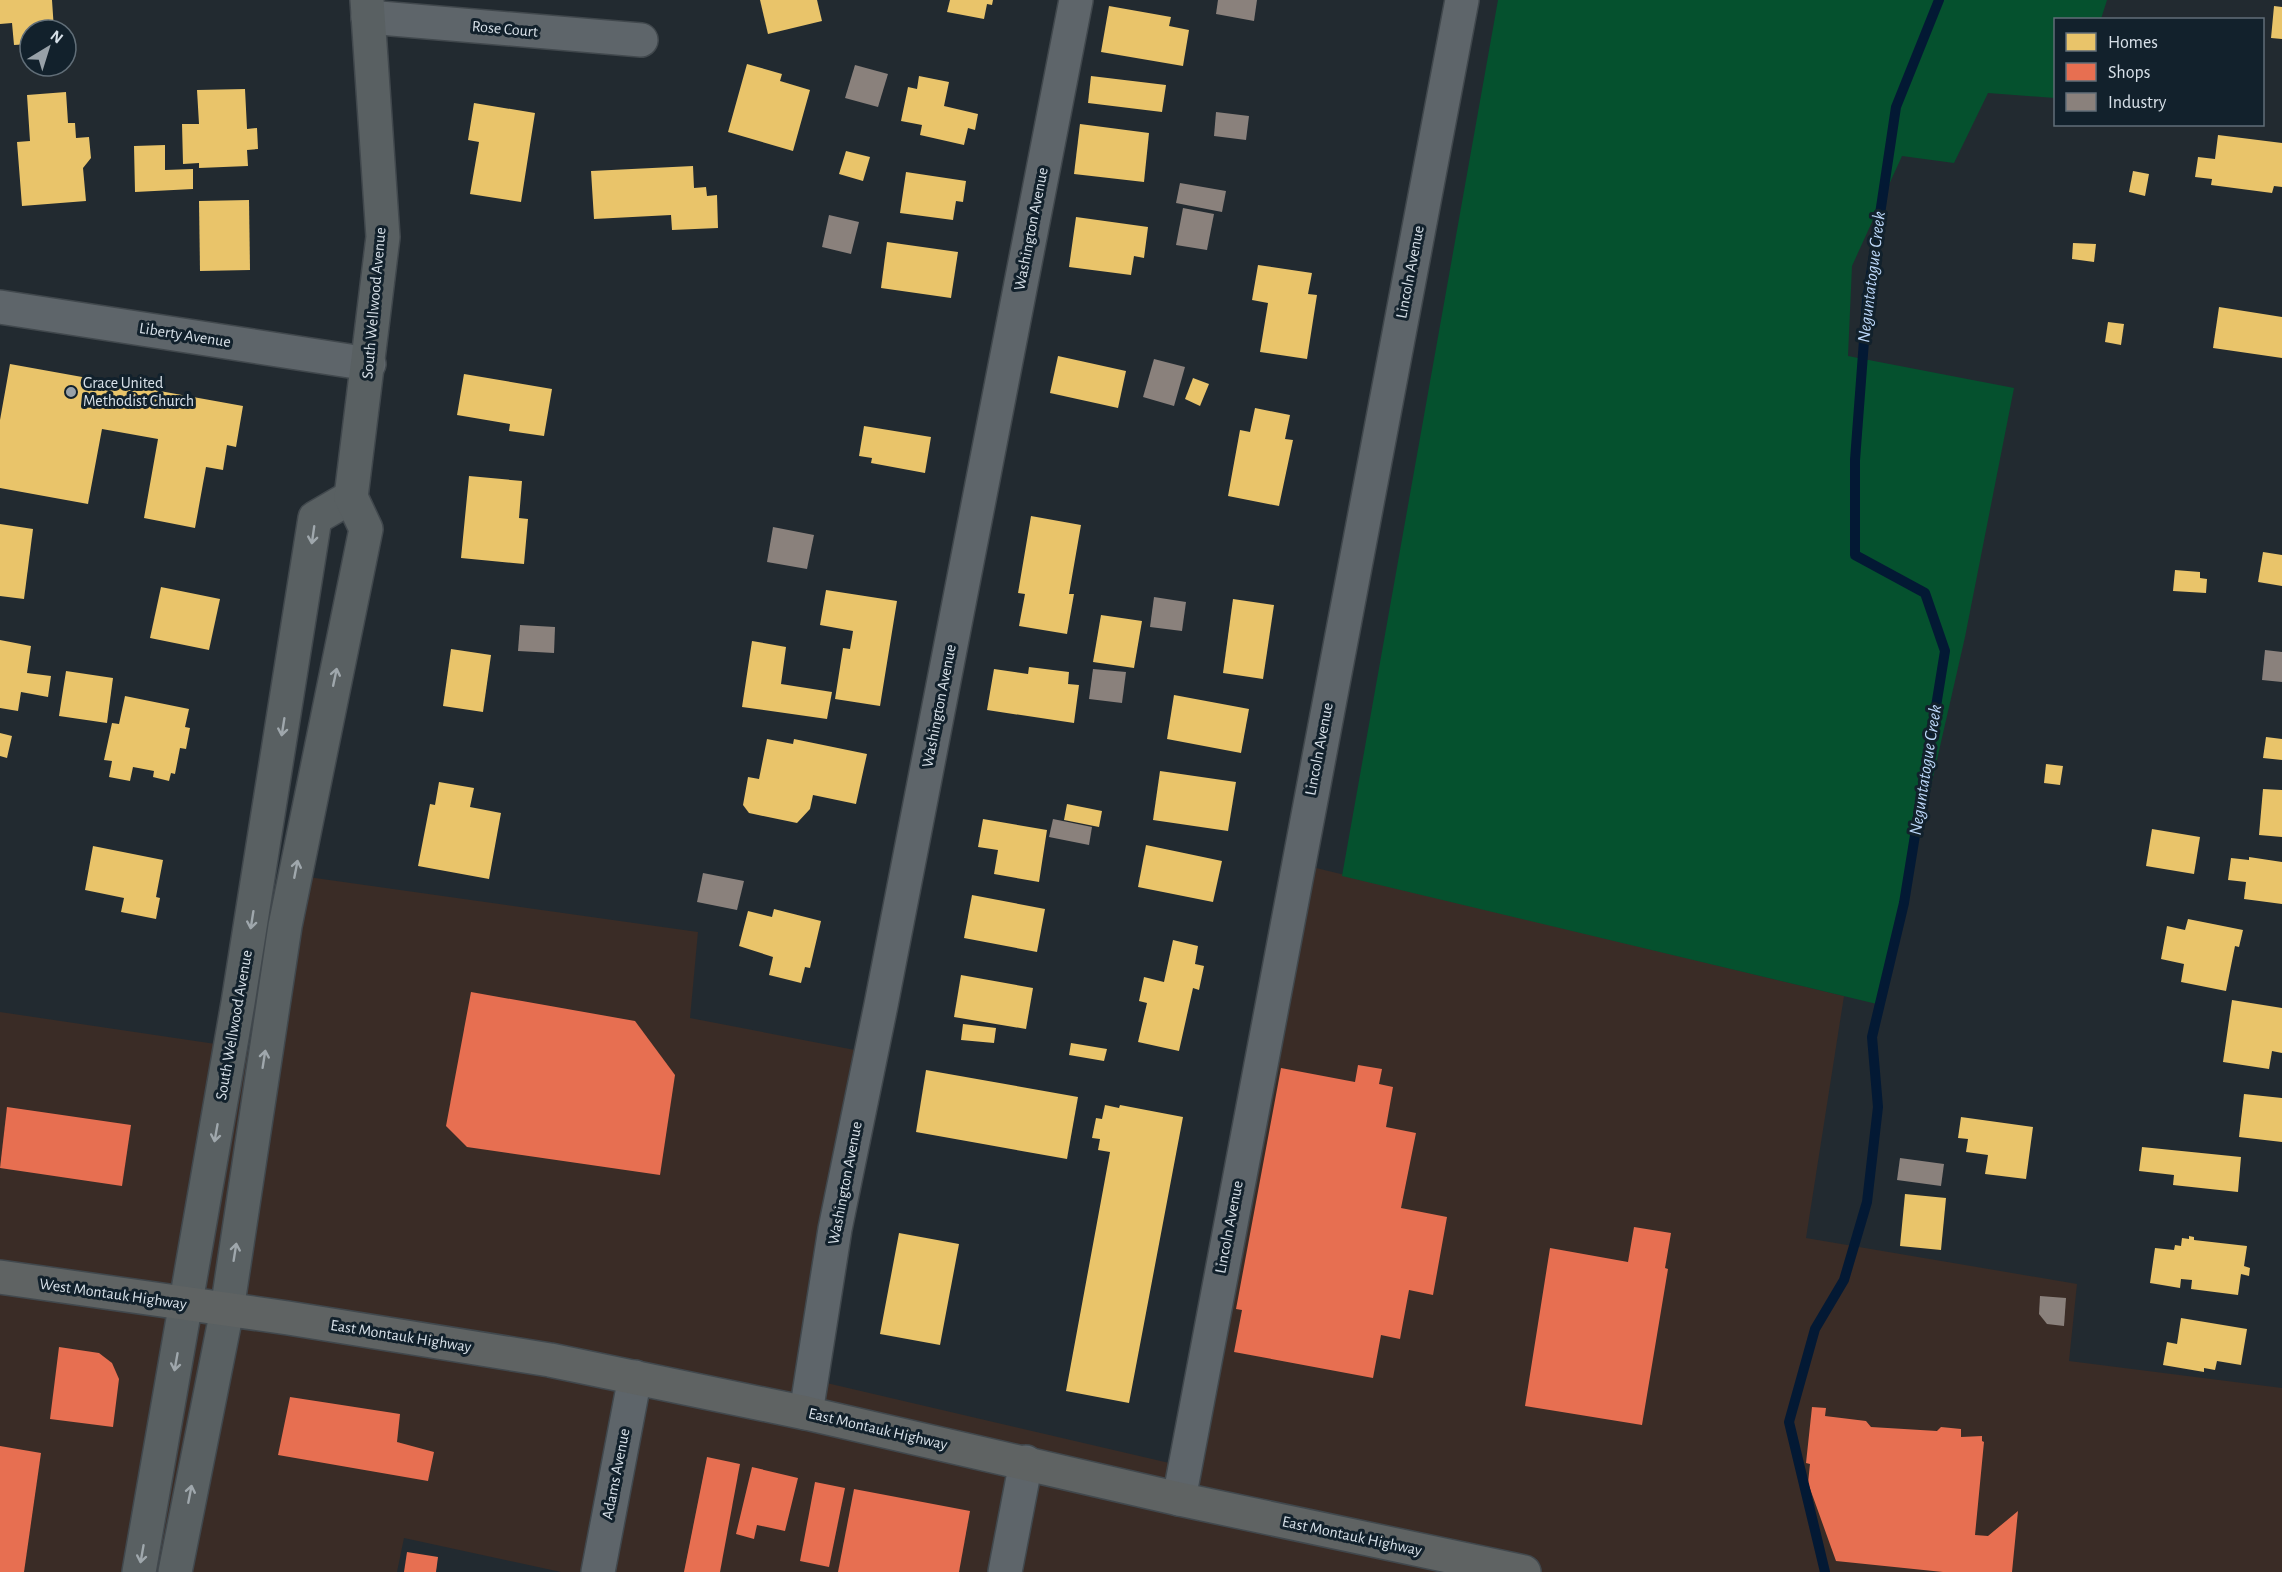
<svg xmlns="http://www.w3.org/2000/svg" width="2282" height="1572" viewBox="0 0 2282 1572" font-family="'Alegreya Sans',sans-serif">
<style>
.commercial{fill:#3a2c26}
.green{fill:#05512e}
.homes{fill:#e9c46a}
.shops{fill:#e76f51}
.industry{fill:#8a817c}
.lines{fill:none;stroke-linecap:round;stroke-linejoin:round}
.stream{stroke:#031934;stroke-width:10}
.street-casing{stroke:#41484d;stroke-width:36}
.secondary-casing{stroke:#41484d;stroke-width:36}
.primary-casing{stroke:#41484d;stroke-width:36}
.street{stroke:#5e656a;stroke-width:33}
.secondary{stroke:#596062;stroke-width:33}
.primary{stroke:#5f6363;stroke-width:33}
.oneway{stroke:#9fa7ac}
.poi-dot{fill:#98a1a8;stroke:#12212c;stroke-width:2}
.labels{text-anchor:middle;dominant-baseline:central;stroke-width:6;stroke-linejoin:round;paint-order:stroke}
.street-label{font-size:16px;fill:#d8e1e9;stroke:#12212c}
.poi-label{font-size:16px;fill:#d8e1e9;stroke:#12212c;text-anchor:start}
.water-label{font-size:18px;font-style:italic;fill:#bcd7f9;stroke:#12212c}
</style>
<rect width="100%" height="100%" fill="#222a30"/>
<!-- commercial -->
<polygon class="commercial" points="1312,867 1844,996 1806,1238 2077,1284 2069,1361 2282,1388 2282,1572 561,1572 404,1538 397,1572 0,1572 0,1012 276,1053 308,877 698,932 690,1018 860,1051 801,1377 1195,1469"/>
<!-- green -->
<polygon class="green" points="1498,0 2107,0 2101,19 2056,20 2055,98 1988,93 1954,163 1902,156 1852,266 1848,356 2014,388 1965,637 1881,1005 1342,876"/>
<!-- homes -->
<g class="homes">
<polygon points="0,0 52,0 54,30 30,30 30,44 14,45 12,23 0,24"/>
<polygon points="760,0 817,0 822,21 768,34"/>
<polygon points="950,0 993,0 992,5 987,4 984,19 947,12"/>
<polygon points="1109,6 1171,17 1169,26 1189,30 1183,66 1101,52"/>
<polygon points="2274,6 2282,7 2282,39 2271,38"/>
<polygon points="747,64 782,74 780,81 810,90 793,151 728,132"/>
<polygon points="919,76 949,82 944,106 978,114 975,130 968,128 964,145 920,135 922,125 901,121 908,87 917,89"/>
<polygon points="1091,76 1166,85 1162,112 1088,103"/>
<polygon points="245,89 247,129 257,128 258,149 247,150 248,166 199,168 199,163 183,164 182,124 199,124 197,90"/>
<polygon points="66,92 68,123 75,123 76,138 89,137 91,158 83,168 86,201 22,206 17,142 30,141 27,95"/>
<polygon points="474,103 535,113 521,202 470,194 479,142 468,140"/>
<polygon points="1080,124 1149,133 1144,182 1074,174"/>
<polygon points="2218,135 2282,143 2282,187 2274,186 2272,193 2211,185 2212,179 2195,177 2198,157 2215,159"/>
<polygon points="165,145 165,170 193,169 193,189 135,192 134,146"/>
<polygon points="846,151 870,157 863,181 839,174"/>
<polygon points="693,166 694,188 706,187 707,196 717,195 718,228 672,230 671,215 594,219 591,171"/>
<polygon points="2133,171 2149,174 2145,196 2129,192"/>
<polygon points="906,172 966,181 963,202 956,201 953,220 900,213"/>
<polygon points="249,200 250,270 200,271 199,201"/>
<polygon points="1076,217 1148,227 1144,258 1134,256 1131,275 1069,267"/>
<polygon points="887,242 958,252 951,298 881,288"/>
<polygon points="2073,243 2096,244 2094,262 2072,259"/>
<polygon points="1258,265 1312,273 1308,294 1317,295 1307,359 1260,352 1268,303 1252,300"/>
<polygon points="2219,307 2282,317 2282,358 2213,348"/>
<polygon points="2108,322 2124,324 2121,345 2105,342"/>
<polygon points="1058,356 1126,371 1118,408 1050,393"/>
<polygon points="10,364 243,406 236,447 227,445 223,470 206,467 195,528 144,518 158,439 102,429 88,504 0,488 0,420"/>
<polygon points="464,374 552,389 544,436 509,431 510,424 457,415"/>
<polygon points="1193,378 1209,384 1200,406 1185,399"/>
<polygon points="1255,408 1290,415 1285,439 1293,440 1279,506 1228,496 1240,430 1250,432"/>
<polygon points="864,426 931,437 925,473 871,463 872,458 859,456"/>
<polygon points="469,476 522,481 519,518 528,519 524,564 461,558"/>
<polygon points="1031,516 1081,525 1069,594 1074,594 1067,634 1019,626 1025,594 1018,593"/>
<polygon points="0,524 33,529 24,599 0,596"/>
<polygon points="2263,552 2282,555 2282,586 2258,582"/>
<polygon points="2175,570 2200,572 2200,578 2207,579 2206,593 2173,591"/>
<polygon points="161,587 220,599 209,650 150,638"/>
<polygon points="826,590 897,601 880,706 835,699 843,648 850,649 853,631 820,625"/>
<polygon points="1233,599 1274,605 1263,679 1223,673"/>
<polygon points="1101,615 1142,621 1134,668 1093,662"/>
<polygon points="0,640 31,646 27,673 51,676 48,697 21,692 18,711 0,708"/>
<polygon points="752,641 786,647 781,684 832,692 827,719 742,707"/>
<polygon points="451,649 491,655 483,712 443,706"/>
<polygon points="1029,667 1069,672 1068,684 1079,685 1074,723 987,710 994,669 1028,674"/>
<polygon points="66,671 113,678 107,723 59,716"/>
<polygon points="1174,695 1249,709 1241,753 1167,739"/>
<polygon points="125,696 189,709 185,727 190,728 186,749 180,748 175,774 171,773 169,781 153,777 154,771 133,767 130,781 109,777 112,761 104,760 112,723 119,724"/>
<polygon points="0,733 12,736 7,758 0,756"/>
<polygon points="2266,737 2282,739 2282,760 2263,758"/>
<polygon points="767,739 793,744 794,739 867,754 856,804 813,795 810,809 797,823 749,813 743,805 748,777 759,779"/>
<polygon points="2046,764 2063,766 2060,785 2044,783"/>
<polygon points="1160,771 1236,782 1228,831 1153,820"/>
<polygon points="439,782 474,788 470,807 501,813 489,879 418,866 430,804 435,805"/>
<polygon points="2263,789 2282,790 2282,837 2259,835"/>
<polygon points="1067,804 1102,811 1099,827 1064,820"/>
<polygon points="983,819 1047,830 1039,882 994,874 998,850 978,847"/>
<polygon points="2152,829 2200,837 2194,874 2146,866"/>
<polygon points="1146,845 1222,861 1213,902 1138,887"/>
<polygon points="93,846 163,860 156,897 160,898 156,919 121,912 124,898 85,890"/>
<polygon points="2249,857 2282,862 2282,904 2244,899 2246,882 2228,880 2231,858 2249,860"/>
<polygon points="972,895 1045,909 1037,952 964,938"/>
<polygon points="774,909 821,921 810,968 805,967 801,983 769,975 773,957 739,946 748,911 772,917"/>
<polygon points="2188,919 2243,930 2239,947 2235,946 2226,991 2181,982 2184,964 2161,959 2167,926 2185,930"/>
<polygon points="1173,940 1198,946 1195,964 1204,966 1199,990 1193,988 1179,1051 1138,1042 1147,1003 1139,1001 1144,977 1164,982"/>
<polygon points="961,975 1033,988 1026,1029 954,1017"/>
<polygon points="2232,1000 2282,1008 2282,1053 2272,1051 2269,1069 2223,1062"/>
<polygon points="963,1024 996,1028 994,1043 961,1040"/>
<polygon points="1071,1043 1107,1049 1104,1061 1069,1055"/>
<polygon points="926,1070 1078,1097 1067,1159 916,1132"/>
<polygon points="2244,1094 2282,1098 2282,1142 2239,1137"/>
<polygon points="1105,1105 1119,1108 1120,1105 1183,1117 1129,1403 1066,1391 1110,1152 1098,1150 1100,1139 1092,1138 1096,1118 1102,1119"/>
<polygon points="1961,1117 2033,1127 2026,1179 1985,1174 1988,1155 1966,1152 1968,1139 1958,1138"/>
<polygon points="2142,1147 2241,1157 2238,1192 2173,1185 2174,1175 2139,1171"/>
<polygon points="1905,1194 1946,1198 1941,1250 1900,1246"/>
<polygon points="899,1233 959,1244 940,1345 880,1334"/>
<polygon points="2189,1236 2194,1237 2194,1240 2247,1246 2244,1266 2250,1268 2249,1276 2241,1274 2238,1295 2191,1289 2192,1280 2181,1279 2180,1288 2150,1283 2155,1248 2174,1250 2175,1245 2181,1246 2182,1238 2189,1239"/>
<polygon points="2181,1318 2247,1329 2241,1365 2217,1361 2215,1370 2204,1368 2204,1372 2163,1365 2167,1342 2177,1344"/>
</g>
<!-- shops -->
<g class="shops">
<polygon points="471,992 635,1021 675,1075 660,1175 467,1147 446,1126"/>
<polygon points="1358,1065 1382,1069 1379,1084 1393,1087 1386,1127 1416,1133 1401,1208 1447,1217 1433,1295 1409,1290 1400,1339 1381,1335 1373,1378 1234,1352 1242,1310 1236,1309 1281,1068 1355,1082"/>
<polygon points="7,1107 131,1125 122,1186 0,1168"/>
<polygon points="1634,1227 1671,1233 1665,1268 1668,1269 1642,1425 1525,1406 1550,1248 1628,1262"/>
<polygon points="59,1347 99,1353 112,1363 119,1379 113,1427 50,1419"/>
<polygon points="290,1397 400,1414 397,1442 434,1452 428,1481 278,1455"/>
<polygon points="1812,1407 1826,1408 1825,1416 1866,1421 1871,1427 1937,1431 1941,1427 1961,1429 1961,1437 1982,1436 1982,1441 1984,1442 1975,1535 1988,1536 2018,1511 2012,1572 1943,1572 1836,1561 1808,1483 1810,1464 1806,1463"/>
<polygon points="0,1446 41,1453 24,1572 0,1572"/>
<polygon points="707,1457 740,1464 720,1572 684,1572"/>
<polygon points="752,1467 798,1478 785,1531 757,1525 754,1539 736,1534"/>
<polygon points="815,1482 845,1488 829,1567 800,1561"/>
<polygon points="854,1489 970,1511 959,1572 838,1572"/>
<polygon points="407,1552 438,1557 436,1572 404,1572"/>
</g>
<!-- industry -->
<g class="industry">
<polygon points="1218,0 1257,0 1254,21 1216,14"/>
<polygon points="855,65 888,74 878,107 845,98"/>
<polygon points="1216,112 1249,116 1246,140 1214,136"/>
<polygon points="1180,183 1226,191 1222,212 1176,203"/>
<polygon points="1183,208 1214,214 1207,250 1176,245"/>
<polygon points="829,215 859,222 851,254 822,247"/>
<polygon points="1154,359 1185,367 1174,406 1143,397"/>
<polygon points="773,527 814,535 807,569 767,562"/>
<polygon points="1154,597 1186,602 1182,631 1150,627"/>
<polygon points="520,625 555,627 554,653 518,651"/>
<polygon points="2265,650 2282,652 2282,682 2262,680"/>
<polygon points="1093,669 1126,672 1122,703 1089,699"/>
<polygon points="1053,819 1092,827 1089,845 1049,837"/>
<polygon points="703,873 744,881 737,910 697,902"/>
<polygon points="1900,1158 1944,1164 1941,1186 1897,1180"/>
<polygon points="2040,1296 2066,1298 2064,1326 2047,1324 2039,1314"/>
</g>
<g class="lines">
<!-- stream -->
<polyline class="stream" points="1825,1572 1789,1422 1815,1329 1844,1280 1867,1202 1878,1107 1872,1037 1904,903 1945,651 1925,593 1855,555 1855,460 1867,301 1896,107 1939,0"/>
<!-- street casing -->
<g class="street-casing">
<g id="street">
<polyline points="368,17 641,40"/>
<polyline points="0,307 369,364"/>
<polyline points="806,1413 835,1229 881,1005 1076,0"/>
<polyline points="1179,1499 1462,0"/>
<polyline points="598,1572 635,1377"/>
<polyline points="1005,1572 1026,1462"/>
</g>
</g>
<!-- secondary casing -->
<g class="secondary-casing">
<g id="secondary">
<polyline points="139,1572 238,1003 315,518 351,497"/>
<polyline points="175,1572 227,1310 285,926 366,529 351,497 383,237 367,0"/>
</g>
</g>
<!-- primary casing -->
<g class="primary-casing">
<polyline id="primary" points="0,1277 288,1318 550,1360 806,1413 1179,1499 1524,1572"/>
</g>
<!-- street -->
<use href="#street" class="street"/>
<!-- secondary -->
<use href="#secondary" class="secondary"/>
<!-- primary -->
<use href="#primary" class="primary"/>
</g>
<!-- one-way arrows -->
<defs><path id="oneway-shaft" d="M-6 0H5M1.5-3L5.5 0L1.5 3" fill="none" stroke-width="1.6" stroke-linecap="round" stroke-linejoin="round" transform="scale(1.5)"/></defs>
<g class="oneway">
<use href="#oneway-shaft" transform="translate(313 535) rotate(98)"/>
<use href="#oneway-shaft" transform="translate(335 677) rotate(-78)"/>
<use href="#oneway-shaft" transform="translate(283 727) rotate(99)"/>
<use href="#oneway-shaft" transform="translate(296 869) rotate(-79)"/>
<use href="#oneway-shaft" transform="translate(252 920) rotate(99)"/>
<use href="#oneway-shaft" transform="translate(264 1059) rotate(-81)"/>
<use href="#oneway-shaft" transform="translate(216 1133) rotate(100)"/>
<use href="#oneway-shaft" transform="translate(235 1252) rotate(-81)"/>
<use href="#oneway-shaft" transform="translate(176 1362) rotate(100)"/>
<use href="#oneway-shaft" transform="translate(190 1494) rotate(-79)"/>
<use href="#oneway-shaft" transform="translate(142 1554) rotate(100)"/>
</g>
<!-- markers -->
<circle class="poi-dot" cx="71" cy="392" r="6"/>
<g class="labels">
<!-- street labels -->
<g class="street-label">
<text transform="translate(505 29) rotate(5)">Rose Court</text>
<text transform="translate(1031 229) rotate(-79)">Washington Avenue</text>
<text transform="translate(1410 272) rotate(-79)">Lincoln Avenue</text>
<text transform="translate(374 303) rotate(-85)">South Wellwood Avenue</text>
<text transform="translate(185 335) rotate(9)">Liberty Avenue</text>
<text transform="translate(939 706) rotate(-79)">Washington Avenue</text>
<text transform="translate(1319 749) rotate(-79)">Lincoln Avenue</text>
<text transform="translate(234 1025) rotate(-80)">South Wellwood Avenue</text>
<text transform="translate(845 1183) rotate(-79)">Washington Avenue</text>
<text transform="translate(1229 1227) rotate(-79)">Lincoln Avenue</text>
<text transform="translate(113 1294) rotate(8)">West Montauk Highway</text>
<text transform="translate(401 1336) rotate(9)">East Montauk Highway</text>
<text transform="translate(878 1429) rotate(13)">East Montauk Highway</text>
<text transform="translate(616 1474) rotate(-79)">Adams Avenue</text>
<text transform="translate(1352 1536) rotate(12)">East Montauk Highway</text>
</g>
<!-- poi labels -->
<g class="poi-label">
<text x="83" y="383">Grace United<tspan x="83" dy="18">Methodist Church</tspan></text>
</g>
<!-- water labels -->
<g class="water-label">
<text transform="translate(1872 277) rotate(-83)">Neguntatogue Creek</text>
<text transform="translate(1926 770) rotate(-81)">Neguntatogue Creek</text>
</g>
</g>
<!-- legend -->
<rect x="2054" y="18" width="210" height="108" fill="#12212c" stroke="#616e78" stroke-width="1.5"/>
<rect x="2066" y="33" width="30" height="18" fill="#e9c46a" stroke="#616e78" stroke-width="1.5"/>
<text x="2108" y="48" font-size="18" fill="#d8e1e9">Homes</text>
<rect x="2066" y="63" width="30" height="18" fill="#e76f51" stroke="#616e78" stroke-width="1.5"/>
<text x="2108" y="78" font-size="18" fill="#d8e1e9">Shops</text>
<rect x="2066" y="93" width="30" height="18" fill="#8a817c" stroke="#616e78" stroke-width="1.5"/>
<text x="2108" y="108" font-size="18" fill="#d8e1e9">Industry</text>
<!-- north arrow -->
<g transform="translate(48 48) rotate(38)"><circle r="28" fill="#12212c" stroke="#616e78" stroke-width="1.5"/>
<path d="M0-4.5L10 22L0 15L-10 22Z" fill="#98a1a8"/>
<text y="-9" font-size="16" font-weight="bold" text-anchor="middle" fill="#d8e1e9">N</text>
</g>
</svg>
